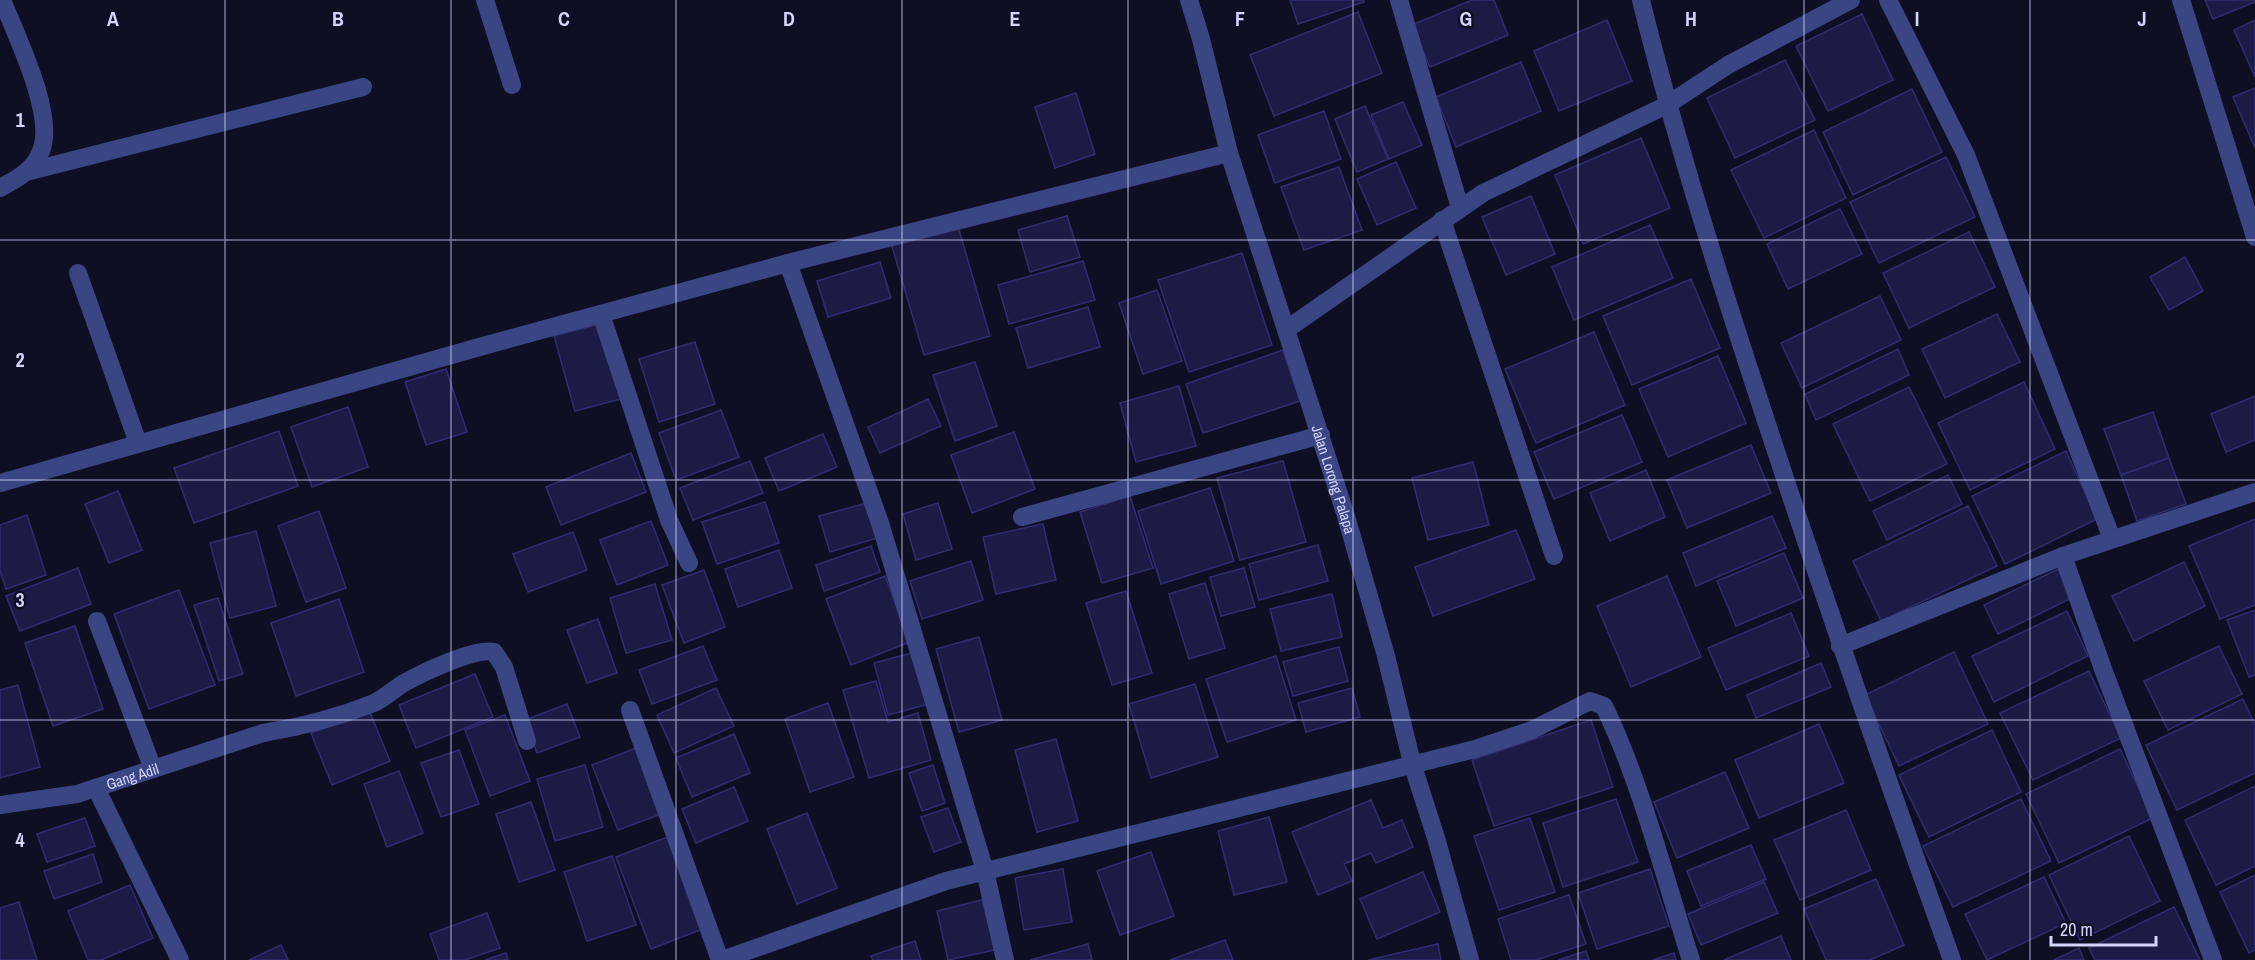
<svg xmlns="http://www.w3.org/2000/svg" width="2255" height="960" viewBox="0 0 2255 960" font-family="'Archivo Narrow',sans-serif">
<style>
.building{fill:#1c1b45;stroke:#2f2d71;stroke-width:1.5}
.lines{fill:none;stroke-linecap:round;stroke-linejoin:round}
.minor{stroke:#3a4583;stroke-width:18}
.grid{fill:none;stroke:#d3d5fe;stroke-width:1.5;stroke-opacity:0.55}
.labels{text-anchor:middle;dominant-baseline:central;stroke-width:5;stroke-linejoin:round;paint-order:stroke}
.street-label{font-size:15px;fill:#d3d5fe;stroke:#0f0f24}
.grid-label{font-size:20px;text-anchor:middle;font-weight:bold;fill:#d3d5fe;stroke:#0f0f24;stroke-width:5;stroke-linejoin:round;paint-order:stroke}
</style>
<rect width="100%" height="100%" fill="#0f0f24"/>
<!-- building -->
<g class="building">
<polygon points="1290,0 1364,0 1364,2 1298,24"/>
<polygon points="1472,0 1494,0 1508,35 1430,67 1412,25"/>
<polygon points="2205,0 2255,0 2255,2 2213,19"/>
<polygon points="1358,12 1382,73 1274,116 1250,55"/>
<polygon points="1862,14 1893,80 1828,111 1796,46"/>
<polygon points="1607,20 1632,81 1559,111 1534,51"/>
<polygon points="2255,20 2255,77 2234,30"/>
<polygon points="1785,60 1815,120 1735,158 1707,98"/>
<polygon points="1521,62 1541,111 1456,147 1436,97"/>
<polygon points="2255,88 2255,148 2233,97"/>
<polygon points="1912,89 1942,152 1853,195 1823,132"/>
<polygon points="1076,93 1095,154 1055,168 1035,107"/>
<polygon points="1403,102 1422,145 1389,159 1371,115"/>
<polygon points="1365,106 1388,159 1357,172 1335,119"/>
<polygon points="1324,111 1341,159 1275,183 1258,135"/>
<polygon points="1814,130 1846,198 1764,238 1731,170"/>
<polygon points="1641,138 1670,208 1583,244 1555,175"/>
<polygon points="1946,157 1975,217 1879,263 1850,202"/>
<polygon points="1396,162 1416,208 1377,225 1357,179"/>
<polygon points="1339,167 1362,230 1304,250 1281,187"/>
<polygon points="1531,196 1555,254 1506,275 1482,217"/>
<polygon points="1840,209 1862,254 1788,289 1767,244"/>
<polygon points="1067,216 1080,257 1030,272 1018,230"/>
<polygon points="957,223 990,336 924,355 891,243"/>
<polygon points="1650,225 1673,278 1574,320 1552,267"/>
<polygon points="1969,232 1995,287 1909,328 1883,273"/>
<polygon points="1242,253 1272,345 1189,372 1158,280"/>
<polygon points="2185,257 2203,291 2169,310 2150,277"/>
<polygon points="1083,261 1095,300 1009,324 998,285"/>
<polygon points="880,262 891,298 828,317 817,281"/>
<polygon points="1691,279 1720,348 1632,385 1603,316"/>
<polygon points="1157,290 1182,361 1143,374 1119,303"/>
<polygon points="1880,296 1901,340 1802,388 1781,343"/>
<polygon points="1088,307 1100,347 1028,368 1016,328"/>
<polygon points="1997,314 2020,362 1945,398 1922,349"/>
<polygon points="600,324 621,399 575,411 554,336"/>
<polygon points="1594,332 1625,405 1536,443 1505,369"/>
<polygon points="695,342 715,404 659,422 639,359"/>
<polygon points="1898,349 1909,375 1816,420 1805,394"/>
<polygon points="1283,350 1300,401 1203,433 1186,384"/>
<polygon points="1718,356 1746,423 1668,457 1639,389"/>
<polygon points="975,362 997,426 955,441 933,375"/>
<polygon points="446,369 467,432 426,445 405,382"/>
<polygon points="2024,382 2055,449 1970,490 1938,423"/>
<polygon points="1179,386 1196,446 1136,462 1120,403"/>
<polygon points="1909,387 1947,464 1870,501 1833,424"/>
<polygon points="2255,396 2255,440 2226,452 2211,414"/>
<polygon points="928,399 941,426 880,453 868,427"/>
<polygon points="348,407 368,467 312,487 291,427"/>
<polygon points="721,410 739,457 676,480 659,433"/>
<polygon points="2153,412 2169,458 2121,475 2104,429"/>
<polygon points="1622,415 1642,462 1554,499 1534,452"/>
<polygon points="279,431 298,486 194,523 174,468"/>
<polygon points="1014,432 1035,489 972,513 951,455"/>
<polygon points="823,434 837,467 779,491 765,458"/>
<polygon points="1751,445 1771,493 1687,528 1667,480"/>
<polygon points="2066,451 2097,519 2005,564 1972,496"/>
<polygon points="631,453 646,492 561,525 546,487"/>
<polygon points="2169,458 2186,504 2137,521 2121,475"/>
<polygon points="750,461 763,493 693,520 680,488"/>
<polygon points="1283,461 1306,542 1240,560 1217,478"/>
<polygon points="1473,462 1489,525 1428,540 1412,478"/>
<polygon points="1646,470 1665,517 1610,541 1590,493"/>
<polygon points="1948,475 1962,504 1887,540 1873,511"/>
<polygon points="1210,488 1234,561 1161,584 1138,511"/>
<polygon points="118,491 142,550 109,563 85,504"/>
<polygon points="1130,496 1153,568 1102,583 1080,512"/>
<polygon points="765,502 779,543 717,564 702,522"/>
<polygon points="867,503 877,538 830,552 819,516"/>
<polygon points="938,503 952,549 916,560 903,514"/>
<polygon points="1968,506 1997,566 1881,621 1853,561"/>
<polygon points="319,511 346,588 306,602 278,526"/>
<polygon points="27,515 46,575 6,589 0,571 0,525"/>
<polygon points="1772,516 1786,548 1696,586 1683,553"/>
<polygon points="2255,519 2255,605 2220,619 2189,546"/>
<polygon points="651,521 668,565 617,585 600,540"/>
<polygon points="1043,524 1056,580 996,594 983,537"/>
<polygon points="1516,530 1535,579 1433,616 1415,567"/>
<polygon points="256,531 276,606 230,618 210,543"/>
<polygon points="573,532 587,570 528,592 513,554"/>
<polygon points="1318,545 1328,581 1259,600 1249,564"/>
<polygon points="871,546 880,572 824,591 816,565"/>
<polygon points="779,550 792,588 738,607 725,569"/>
<polygon points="1784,553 1803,598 1736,626 1717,581"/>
<polygon points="971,561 983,600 922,619 910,581"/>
<polygon points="2184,562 2205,606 2134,641 2112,596"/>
<polygon points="78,568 91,604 20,631 6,596"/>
<polygon points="1244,568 1255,607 1221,616 1210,577"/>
<polygon points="2058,569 2072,598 1998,634 1984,605"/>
<polygon points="704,570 725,627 684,643 662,585"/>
<polygon points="885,576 910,642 851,665 826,599"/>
<polygon points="1667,576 1701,657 1631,687 1597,606"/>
<polygon points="1205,583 1225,648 1189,659 1169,594"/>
<polygon points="655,584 672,640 626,653 610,598"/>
<polygon points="179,590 215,685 149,709 114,614"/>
<polygon points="1126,591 1152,673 1112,685 1086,603"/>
<polygon points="1332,594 1342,637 1281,651 1270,609"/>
<polygon points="218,598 243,674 219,681 194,605"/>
<polygon points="339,599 364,672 296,696 271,623"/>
<polygon points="2255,610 2255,675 2249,677 2227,620"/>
<polygon points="2067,611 2088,656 1994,702 1972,656"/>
<polygon points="1791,613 1809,656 1726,690 1708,648"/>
<polygon points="598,619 617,673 587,683 567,630"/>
<polygon points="75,626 103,709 53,726 25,643"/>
<polygon points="979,637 1002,720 959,732 936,649"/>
<polygon points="703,646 717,680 652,704 639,670"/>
<polygon points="2219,646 2242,694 2168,730 2144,681"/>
<polygon points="1339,647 1348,681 1293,696 1283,662"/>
<polygon points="915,652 929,704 888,715 874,663"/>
<polygon points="1954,652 1988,724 1899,766 1865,695"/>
<polygon points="1276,656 1296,720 1227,742 1206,679"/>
<polygon points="1821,663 1831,687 1756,718 1747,695"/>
<polygon points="2089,671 2121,738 2033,780 2000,713"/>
<polygon points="475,674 493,717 416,748 399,705"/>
<polygon points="876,681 888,722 918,713 931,760 869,778 843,690"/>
<polygon points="1195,684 1218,757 1151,778 1129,704"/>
<polygon points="18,685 40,767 0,778 0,690"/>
<polygon points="716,688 734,726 674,753 657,715"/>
<polygon points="1352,688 1360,717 1306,732 1298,703"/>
<polygon points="2243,699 2255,725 2255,773 2177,810 2146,745"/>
<polygon points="828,703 854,777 810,792 785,719"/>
<polygon points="567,704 580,737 537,753 525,720"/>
<polygon points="369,710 390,761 332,785 311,733"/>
<polygon points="505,715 530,781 490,796 465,730"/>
<polygon points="1591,720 1613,787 1494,826 1472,760"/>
<polygon points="1819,724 1844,783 1759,818 1735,760"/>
<polygon points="1992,730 2021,792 1929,837 1899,775"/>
<polygon points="734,734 750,773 692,797 676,758"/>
<polygon points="1056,739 1078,821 1037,832 1015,750"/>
<polygon points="636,748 661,814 618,830 592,765"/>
<polygon points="2120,749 2153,818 2059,863 2026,794"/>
<polygon points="459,750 479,804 441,817 421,763"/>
<polygon points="585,765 603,827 555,841 537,779"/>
<polygon points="933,765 945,803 922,811 909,773"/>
<polygon points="399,771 423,833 387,847 364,784"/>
<polygon points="1725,772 1749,828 1677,858 1654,802"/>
<polygon points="2255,786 2255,866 2216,885 2185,820"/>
<polygon points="734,787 748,821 696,843 682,809"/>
<polygon points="1616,799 1638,862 1563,887 1543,823"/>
<polygon points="2021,799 2051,861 1953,907 1923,846"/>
<polygon points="1371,800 1383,828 1402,820 1413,847 1376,863 1371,853 1344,864 1352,881 1318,895 1292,832"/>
<polygon points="531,802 555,870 519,882 496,814"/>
<polygon points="948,808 961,842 934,852 921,817"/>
<polygon points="1846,810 1871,870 1800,900 1774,840"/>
<polygon points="807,813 837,888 797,904 767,829"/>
<polygon points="1269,817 1287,882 1234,895 1218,831"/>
<polygon points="85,818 95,846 47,862 37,834"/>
<polygon points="1530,818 1555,892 1499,910 1474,836"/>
<polygon points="670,836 705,928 651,949 616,857"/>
<polygon points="2129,836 2160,901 2080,940 2049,875"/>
<polygon points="1751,845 1766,879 1701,906 1687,871"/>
<polygon points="1151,852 1174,916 1120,935 1097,871"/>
<polygon points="93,854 102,882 54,899 44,871"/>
<polygon points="612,856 636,925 587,941 564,872"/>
<polygon points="1063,869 1072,922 1024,930 1015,878"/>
<polygon points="1650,869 1669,926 1597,949 1578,893"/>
<polygon points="1423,872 1440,912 1377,939 1360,899"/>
<polygon points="2255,875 2255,950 2249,953 2220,892"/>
<polygon points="2044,877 2066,923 1987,960 1965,914"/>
<polygon points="1876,879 1904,945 1870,960 1826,960 1804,909"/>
<polygon points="1764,882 1778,913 1701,945 1688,914"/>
<polygon points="130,885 153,938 101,960 88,960 68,911"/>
<polygon points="1569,895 1586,944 1536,960 1511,960 1498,919"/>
<polygon points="982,900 995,950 948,960 937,911"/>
<polygon points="19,902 37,960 0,960 0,908"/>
<polygon points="2174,907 2200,960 2095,960 2089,948"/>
<polygon points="487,913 500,948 465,960 439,960 430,934"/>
<polygon points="1781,936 1791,960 1724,960"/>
<polygon points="1225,940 1233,960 1170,960"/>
<polygon points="915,941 921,960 873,960 871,956"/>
<polygon points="1088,944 1092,960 1030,960"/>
<polygon points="1438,944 1441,960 1368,960"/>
<polygon points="281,945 288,960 249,960"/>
<polygon points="2079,948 2084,960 2054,960"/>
<polygon points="1586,951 1589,960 1558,960"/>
<polygon points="506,953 508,960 485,960"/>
<polygon points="1674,953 1676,960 1653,960"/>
</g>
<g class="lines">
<!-- minor -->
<g class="minor">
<polyline points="485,0 512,85"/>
<path id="s1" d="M1189 0 1201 39 1229 153 1346 516 1386 656 1412 763 1436 838 1470 960"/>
<polyline points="1399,0 1460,208"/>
<path d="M1641 0C1677 146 1723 290 1770 433 1828 609 1889 785 1952 960"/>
<polyline points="1888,0 1966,155 2112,539"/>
<polyline points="2181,0 2255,237"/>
<polyline points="26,172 363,87"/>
<path d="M0 188C17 179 34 170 41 151 56 116 16 35 2 0"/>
<polyline points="1442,220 1554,556"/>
<polyline points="788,263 880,523 985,871 1005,960"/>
<polyline points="78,273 138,443"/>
<polyline points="601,314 669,520 689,563"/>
<polyline points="1287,329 1483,193 1667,105 1728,65 1851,0"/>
<polyline points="0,483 483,346 788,263 1229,153"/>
<polyline points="1022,517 1321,435"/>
<polyline points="97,621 153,769"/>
<polyline points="1840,646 2063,556"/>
<polyline points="630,710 720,960"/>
<polyline points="96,788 180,960"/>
<path id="s2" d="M0 805 77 794 263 733C301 727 339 717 374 703 385 698 394 689 404 683 422 673 476 647 494 652L504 667 527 741"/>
<path d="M722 960 946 881 1475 749 1532 730 1590 701 1604 706C1642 785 1664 876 1691 960"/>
<polyline points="2213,960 2103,669 2063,556 2255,492"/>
</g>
</g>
<!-- grid -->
<path class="grid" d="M225 0V960M451 0V960M676 0V960M902 0V960M1128 0V960M1353 0V960M1578 0V960M1804 0V960M2030 0V960M0 240H2255M0 480H2255M0 720H2255"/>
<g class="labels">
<!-- street labels -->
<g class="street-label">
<text stroke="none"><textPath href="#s1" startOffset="501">Jalan Lorong Palapa</textPath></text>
<text stroke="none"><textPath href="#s2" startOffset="136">Gang Adil</textPath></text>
</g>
</g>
<g class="grid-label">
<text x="113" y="26">A</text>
<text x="338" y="26">B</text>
<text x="564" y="26">C</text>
<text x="789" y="26">D</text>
<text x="1015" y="26">E</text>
<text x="1240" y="26">F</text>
<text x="1466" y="26">G</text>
<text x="1691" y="26">H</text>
<text x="1917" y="26">I</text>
<text x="2142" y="26">J</text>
<text x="20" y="127">1</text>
<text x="20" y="367">2</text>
<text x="20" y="607">3</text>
<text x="20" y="847">4</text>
</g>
<!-- scale -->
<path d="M2051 936v9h105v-9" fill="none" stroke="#d3d5fe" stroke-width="3"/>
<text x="2060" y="936" font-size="18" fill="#d3d5fe" stroke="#0f0f24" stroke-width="4.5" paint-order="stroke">20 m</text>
</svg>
